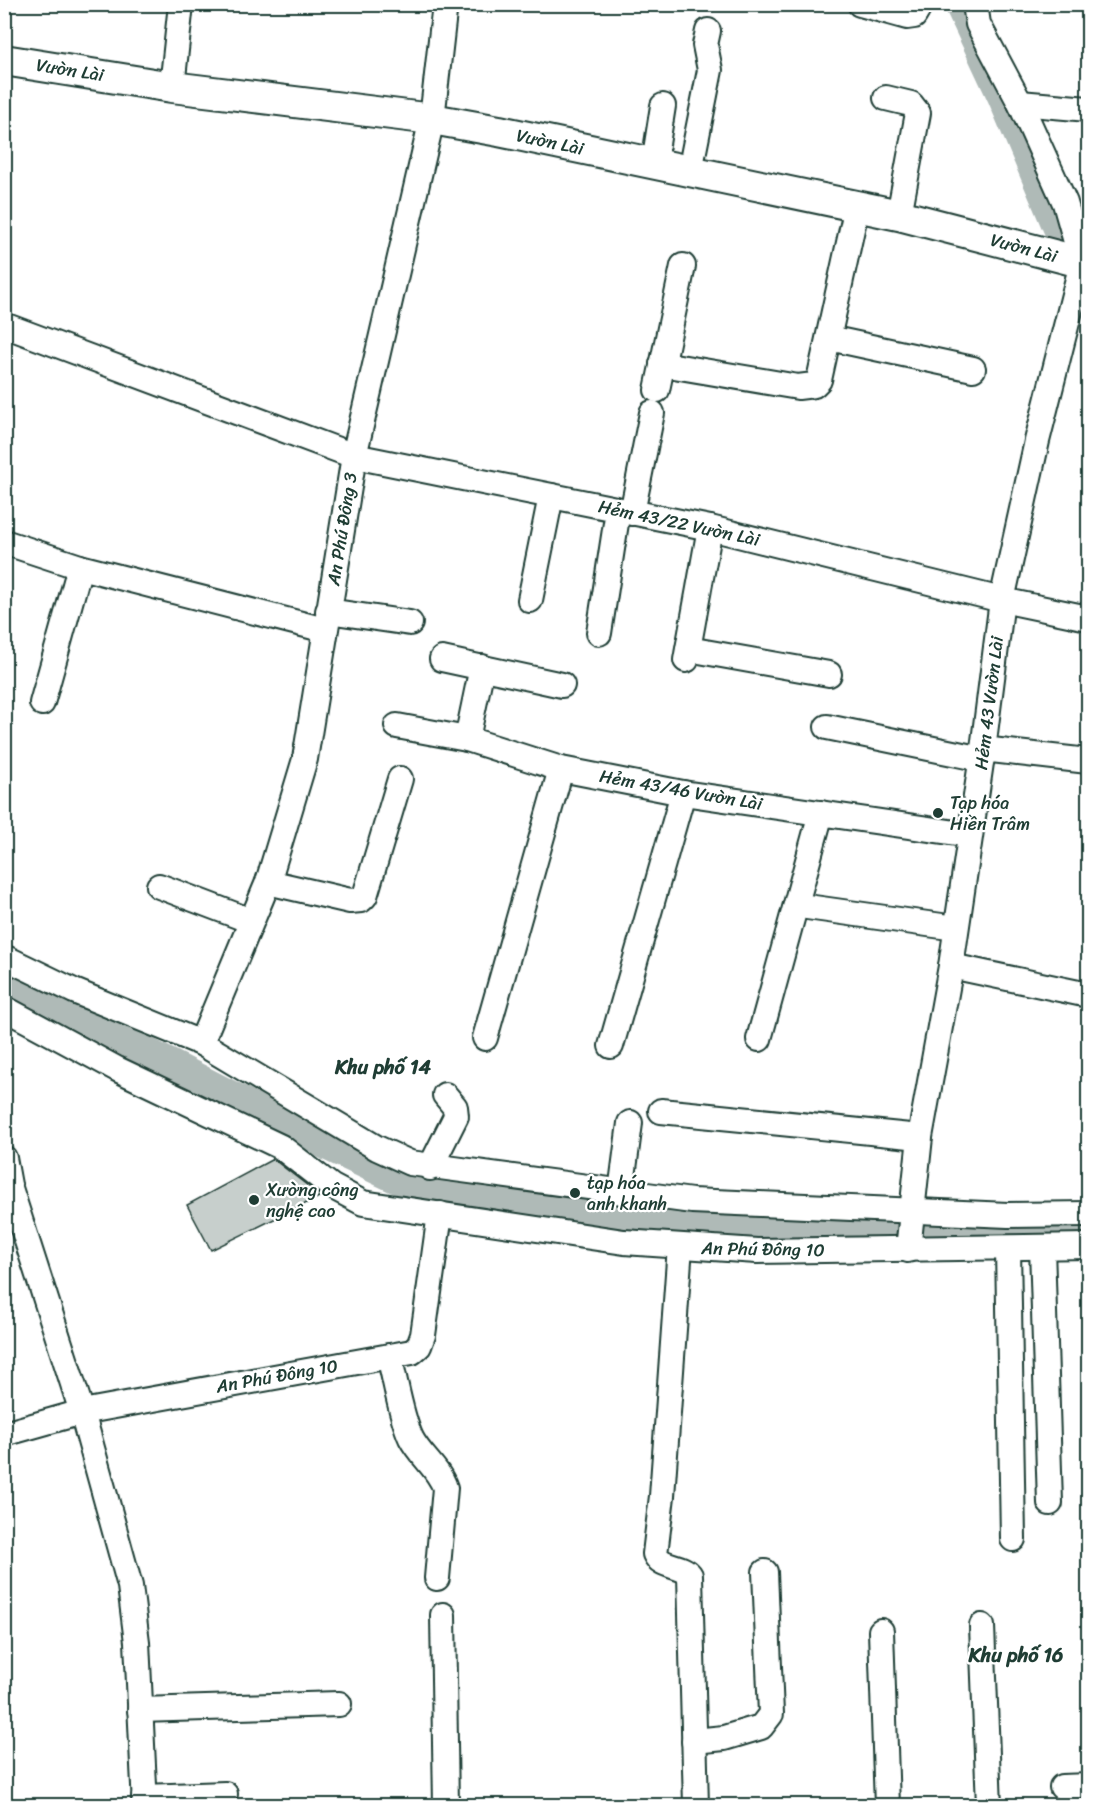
<svg xmlns="http://www.w3.org/2000/svg" width="1093" height="1810" viewBox="0 0 1093 1810" font-family="Sriracha,sans-serif">
<style>
.lines{fill:none;stroke-linecap:round;stroke-linejoin:round}
.river{stroke:#afbab7;stroke-width:30}
.building{fill:#c7cfcc;stroke:#1f3d34;stroke-width:1.5}
.minor-casing{stroke:#1f3d34;stroke-width:28}
.major-casing{stroke:#1f3d34;stroke-width:34}
.minor{stroke:#fff;stroke-width:24}
.major{stroke:#fff;stroke-width:30}
.poi-dot{fill:#1f3d34;stroke:#fff;stroke-width:2}
.labels{text-anchor:middle;dominant-baseline:central;stroke-width:4.5;stroke-linejoin:round;paint-order:stroke}
.street-label{font-size:18px;fill:#1f3d34;stroke:#fff}
.poi-label{font-size:18px;fill:#1f3d34;stroke:#fff;text-anchor:start}
.neighbourhood-label{font-size:20px;font-weight:bold;fill:#1f3d34;stroke:#fff}
</style>
<rect width="100%" height="100%" fill="#fff"/>
<filter id="ink" filterUnits="userSpaceOnUse"><feTurbulence type="fractalNoise" baseFrequency=".0167" numOctaves="2"/><feDisplacementMap in="SourceGraphic" scale="12" xChannelSelector="R" yChannelSelector="G"/><feConvolveMatrix kernelMatrix="1 2 1 2 8 2 1 2 1" color-interpolation-filters="sRGB"/></filter>
<g filter="url(#ink)">
<g class="lines">
<!-- river -->
<g class="river">
<polyline points="959,4 1002,96 1063,240"/>
<polyline points="4,978 332,1148 395,1178 458,1196 551,1209 785,1229 1088,1228"/>
</g>
</g>
<!-- building -->
<polygon class="building" points="273,1159 321,1196 211,1250 187,1205"/>
<g class="lines">
<!-- minor casing -->
<g class="minor-casing">
<g id="minor">
<polyline points="860,4 907,17 914,16 917,11 915,4"/>
<polyline points="172,87 181,4"/>
<polyline points="886,98 911,104 918,113 899,215"/>
<polyline points="1020,103 1088,109"/>
<polyline points="654,163 663,106"/>
<polyline points="690,171 710,70 705,45 708,31"/>
<polyline points="4,325 354,456 710,528 1002,600 1088,618"/>
<polyline points="829,338 973,369"/>
<polyline points="662,364 798,387 814,385 819,380 857,206"/>
<polyline points="657,390 683,266"/>
<polyline points="632,513 652,413"/>
<polyline points="4,542 80,567 325,630"/>
<polyline points="530,600 551,496"/>
<polyline points="328,611 410,623"/>
<polyline points="599,633 618,510"/>
<polyline points="688,649 829,674"/>
<polyline points="442,659 562,685"/>
<polyline points="686,660 710,528"/>
<polyline points="42,703 80,567"/>
<polyline points="397,726 467,739 561,769 683,793 970,835"/>
<polyline points="827,727 982,759"/>
<polyline points="467,739 482,667"/>
<polyline points="983,749 1088,761"/>
<polyline points="268,882 350,901 361,900 365,896 400,779"/>
<polyline points="159,886 251,921"/>
<polyline points="807,907 956,928"/>
<polyline points="4,957 74,991 201,1043 377,1148 410,1163 692,1201 1008,1215 1088,1214"/>
<polyline points="951,966 1088,995"/>
<polyline points="4,1008 117,1069 281,1147 331,1186 363,1203 624,1242 757,1251 1088,1246"/>
<polyline points="485,1038 561,769"/>
<polyline points="759,1039 821,813"/>
<polyline points="201,1043 268,882 305,759 354,456 432,119 445,4"/>
<polyline points="611,1046 683,793"/>
<polyline points="661,1111 920,1137"/>
<polyline points="4,1158 9,1185 82,1412 130,1586 137,1642 145,1806"/>
<polyline points="430,1168 456,1116 455,1107 445,1095"/>
<polyline points="621,1192 630,1123"/>
<path d="M680 1246 662 1496 655 1554C661 1568 681 1564 690 1575L696 1806"/>
<polyline points="1042,1247 1050,1503"/>
<polyline points="1008,1248 1013,1539"/>
<polyline points="908,1250 920,1137 951,966 983,749 1002,600 1037,441 1082,263 1065,203 1020,103 978,24 975,4"/>
<path d="M389 1356C396 1382 400 1414 411 1438 420 1456 439 1469 445 1488L437 1578"/>
<polyline points="4,1434 82,1412 412,1352 419,1346 423,1335 440,1214"/>
<polyline points="443,1615 446,1806"/>
<polyline points="982,1626 989,1806"/>
<polyline points="881,1631 887,1806"/>
<polyline points="140,1710 339,1704"/>
<polyline points="694,1741 724,1738 761,1727 771,1714 765,1572"/>
<polyline points="1062,1787 1088,1786"/>
<polyline points="144,1797 225,1794"/>
</g>
</g>
<!-- major casing -->
<g class="major-casing">
<polyline id="major" points="4,60 172,87 432,119 499,131 899,215 1088,264"/>
</g>
<!-- minor -->
<use href="#minor" class="minor"/>
<!-- major -->
<use href="#major" class="major"/>
</g>
</g>
<!-- markers -->
<g class="poi-dot">
<circle cx="938" cy="813" r="6"/>
<circle cx="575" cy="1193" r="6"/>
<circle cx="254" cy="1200" r="6"/>
</g>
<g class="labels">
<!-- street labels -->
<g class="street-label">
<text transform="translate(70 70) rotate(9)">Vườn Lài</text>
<text transform="translate(550 142) rotate(12)">Vườn Lài</text>
<text transform="translate(1024 248) rotate(15)">Vườn Lài</text>
<text transform="translate(679 523) rotate(12)">Hẻm 43/22 Vườn Lài</text>
<text transform="translate(342 529) rotate(-81)">An Phú Đông 3</text>
<text transform="translate(989 703) rotate(-83)">Hẻm 43 Vườn Lài</text>
<text transform="translate(681 790) rotate(10)">Hẻm 43/46 Vườn Lài</text>
<text transform="translate(763 1249) rotate(1)">An Phú Đông 10</text>
<text transform="translate(277 1376) rotate(-10)">An Phú Đông 10</text>
</g>
<!-- poi labels -->
<g class="poi-label">
<text x="950" y="803">Tạp hóa<tspan x="950" dy="21">Hiền Trâm</tspan></text>
<text x="587" y="1183">tạp hóa<tspan x="587" dy="21">anh khanh</tspan></text>
<text x="266" y="1190">Xường công<tspan x="266" dy="21">nghệ cao</tspan></text>
</g>
<!-- neighbourhood labels -->
<g class="neighbourhood-label">
<text x="383" y="1067">Khu phố 14</text>
<text x="1016" y="1655">Khu phố 16</text>
</g>
</g>
<!-- margin -->
<rect width="1093" height="1810" fill="none" stroke="#fff" stroke-width="24"/>
<rect x="12" y="12" width="1069" height="1786" fill="none" stroke="#1f3d34" stroke-width="2" filter="url(#ink)"/>
</svg>
